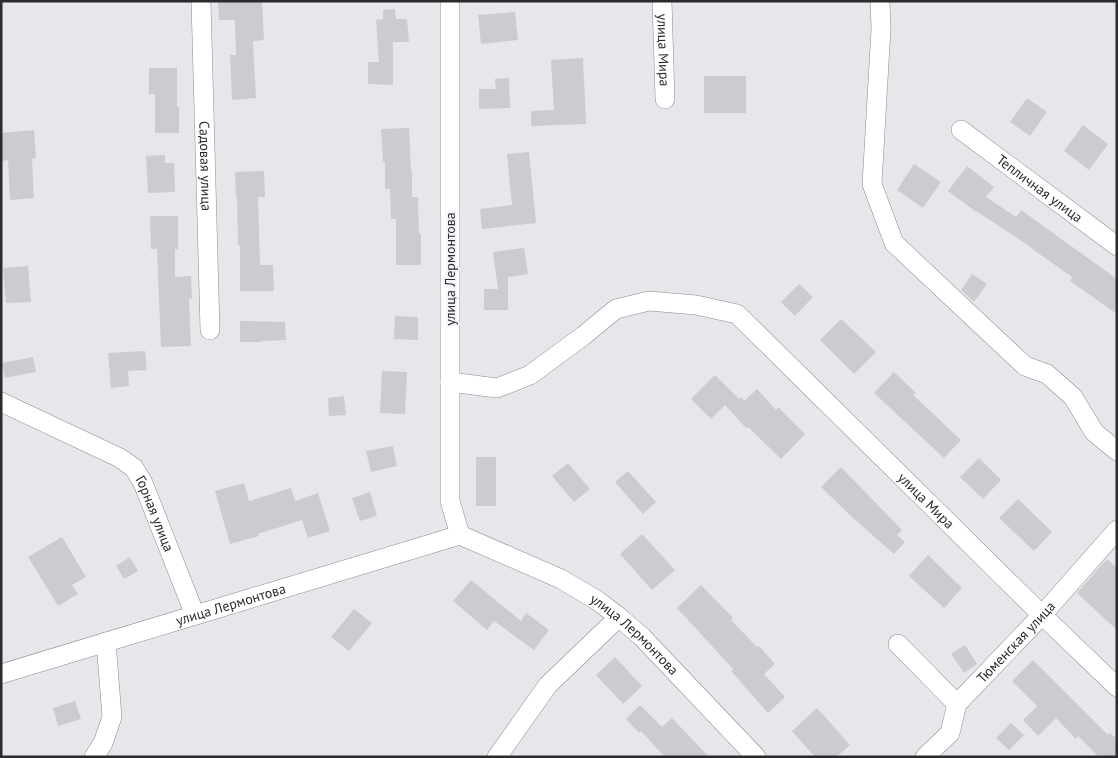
<svg xmlns="http://www.w3.org/2000/svg" width="1118" height="758" viewBox="0 0 1118 758" font-family="'PT Sans',sans-serif">
<style>
.building{fill:#caccd0}
.lines{fill:none;stroke-linecap:round;stroke-linejoin:round}
.minor-casing{stroke:#8a8b8e;stroke-width:20}
.minor{stroke:#fff;stroke-width:19}
.labels{text-anchor:middle;dominant-baseline:central;stroke-width:4;stroke-linejoin:round;paint-order:stroke}
.street-label{font-size:14px;fill:#2b2b2d;stroke:#f3f5f8}
</style>
<rect width="100%" height="100%" fill="#e5e7eb"/>
<!-- building -->
<g class="building">
<polygon points="218,1 262,1 264,40 253,41 256,98 232,100 230,55 236,55 235,20 219,20"/>
<polygon points="395,9 396,19 407,19 409,42 393,42 393,85 368,84 368,62 379,62 376,20 383,19 383,10"/>
<polygon points="515,12 518,40 481,44 478,15"/>
<polygon points="583,58 586,124 531,126 531,111 554,110 551,60"/>
<polygon points="149,68 177,68 177,107 179,107 179,133 155,133 155,94 149,94"/>
<rect x="704" y="76" width="42" height="37"/>
<polygon points="509,78 510,108 479,109 479,89 496,89 495,79"/>
<polygon points="1027,98 1047,112 1030,136 1010,122"/>
<polygon points="1083,125 1108,144 1089,170 1064,151"/>
<polygon points="409,128 411,171 412,171 412,197 418,197 419,234 421,234 421,265 396,265 396,219 391,219 390,189 385,189 385,162 383,162 381,129"/>
<polygon points="34,130 36,158 32,159 34,198 10,200 8,160 2,161 1,133"/>
<polygon points="529,152 536,223 482,229 480,209 512,205 507,154"/>
<polygon points="165,155 165,163 174,163 175,192 148,193 146,156"/>
<polygon points="914,164 941,182 923,208 897,190"/>
<polygon points="967,166 994,187 986,197 1016,217 1021,210 1117,279 1117,314 1070,281 1072,277 1031,248 1031,247 976,211 975,211 948,191"/>
<polygon points="264,171 265,197 258,197 260,265 273,265 274,291 240,291 240,245 238,245 237,198 236,198 235,172"/>
<polygon points="150,216 178,216 178,249 175,249 175,277 191,276 192,299 189,299 191,346 161,347 157,249 151,249"/>
<polygon points="524,248 528,274 508,277 508,310 484,310 484,289 498,289 493,252"/>
<polygon points="28,266 31,302 6,303 3,268"/>
<polygon points="972,274 987,284 974,302 961,290"/>
<polygon points="799,284 813,297 795,316 781,302"/>
<polygon points="395,316 418,317 418,340 394,339"/>
<polygon points="841,319 876,352 854,374 820,340"/>
<polygon points="240,321 285,322 286,340 261,341 261,342 240,342"/>
<polygon points="145,351 147,370 128,371 129,386 111,388 108,353"/>
<polygon points="33,357 36,372 5,378 2,363"/>
<polygon points="382,371 407,372 405,414 380,413"/>
<polygon points="894,372 916,393 913,395 961,440 944,458 874,393"/>
<polygon points="715,375 739,399 741,397 744,401 757,389 776,410 778,407 805,434 781,459 748,427 746,428 725,405 711,419 691,399"/>
<polygon points="344,396 346,415 329,416 328,398"/>
<polygon points="393,446 397,466 371,472 366,451"/>
<rect x="476" y="457" width="20" height="49"/>
<polygon points="979,458 1001,480 983,499 960,477"/>
<polygon points="568,463 590,489 574,502 552,476"/>
<polygon points="841,467 902,530 897,535 905,542 894,554 852,517 821,487"/>
<polygon points="628,471 656,502 643,514 615,482"/>
<polygon points="244,483 249,501 291,488 295,501 318,493 330,531 308,538 302,520 258,534 259,536 230,544 215,491"/>
<polygon points="370,492 377,516 360,521 352,498"/>
<polygon points="1018,499 1052,532 1034,551 999,518"/>
<polygon points="642,534 675,570 652,590 620,554"/>
<polygon points="62,537 86,577 72,585 78,594 58,606 28,557"/>
<polygon points="928,555 962,588 944,608 909,576"/>
<polygon points="130,557 138,571 124,579 116,566"/>
<polygon points="1107,559 1117,568 1117,630 1077,593"/>
<polygon points="471,580 521,621 526,613 549,630 534,650 494,621 487,630 453,601"/>
<polygon points="701,585 733,618 731,620 757,647 759,646 775,664 764,674 785,697 768,713 731,671 733,669 677,608"/>
<polygon points="354,609 372,623 349,651 331,637"/>
<polygon points="965,645 977,664 964,673 951,654"/>
<polygon points="615,657 642,686 623,704 596,675"/>
<polygon points="1033,660 1108,735 1110,733 1117,739 1117,757 1099,757 1078,736 1076,739 1056,718 1038,736 1023,720 1037,706 1012,681"/>
<polygon points="75,701 81,719 58,726 53,708"/>
<polygon points="640,705 662,727 672,718 709,757 665,757 641,731 639,733 626,719"/>
<polygon points="817,708 850,745 836,757 815,757 792,731"/>
<polygon points="1011,723 1024,735 1009,750 996,738"/>
</g>
<g class="lines">
<!-- minor casing -->
<g class="minor-casing">
<g id="minor">
<path id="s1" d="M201 1 210 330"/>
<polyline points="450,1 450,501 460,535"/>
<path id="s2" d="M662 1 665 99"/>
<polyline points="880,1 881,29 872,184 894,243 1025,366 1047,374 1073,397 1094,432 1117,451"/>
<path id="s3" d="M961 130 1117 246"/>
<path id="s4" d="M450 382 497 388 530 375 583 336 616 309 649 301 696 305 737 314 1042 615 1117 687"/>
<path id="s5" d="M1 402 120 458 134 468 143 483 195 615"/>
<polyline points="898,644 957,704"/>
<path id="s6" d="M1 674 460 535 561 579 598 601 619 617 642 637 756 757"/>
<polyline points="94,757 103,743 112,717 106,642"/>
<polyline points="497,757 548,685 619,617"/>
<path id="s7" d="M925 757 950 733 957 704 1042 615 1117 530"/>
</g>
</g>
<!-- minor -->
<use href="#minor" class="minor"/>
</g>
<g class="labels">
<!-- street labels -->
<g class="street-label">
<text stroke="none"><textPath href="#s2" startOffset="49">улица Мира</textPath></text>
<text stroke="none"><textPath href="#s1" startOffset="165">Садовая улица</textPath></text>
<text stroke="none"><textPath href="#s3" startOffset="98">Тепличная улица</textPath></text>
<text transform="translate(450 269) rotate(-90)">улица Лермонтова</text>
<text stroke="none"><textPath href="#s4" startOffset="580">улица Мира</textPath></text>
<text stroke="none"><textPath href="#s5" startOffset="199">Горная улица</textPath></text>
<text stroke="none"><textPath href="#s6" startOffset="240">улица Лермонтова</textPath></text>
<text stroke="none"><textPath href="#s6" startOffset="682">улица Лермонтова</textPath></text>
<text stroke="none"><textPath href="#s7" startOffset="150">Тюменская улица</textPath></text>
</g>
</g>
<!-- border -->
<rect width="1118" height="758" fill="none" stroke="#2b2b2d" stroke-width="5"/>
</svg>
